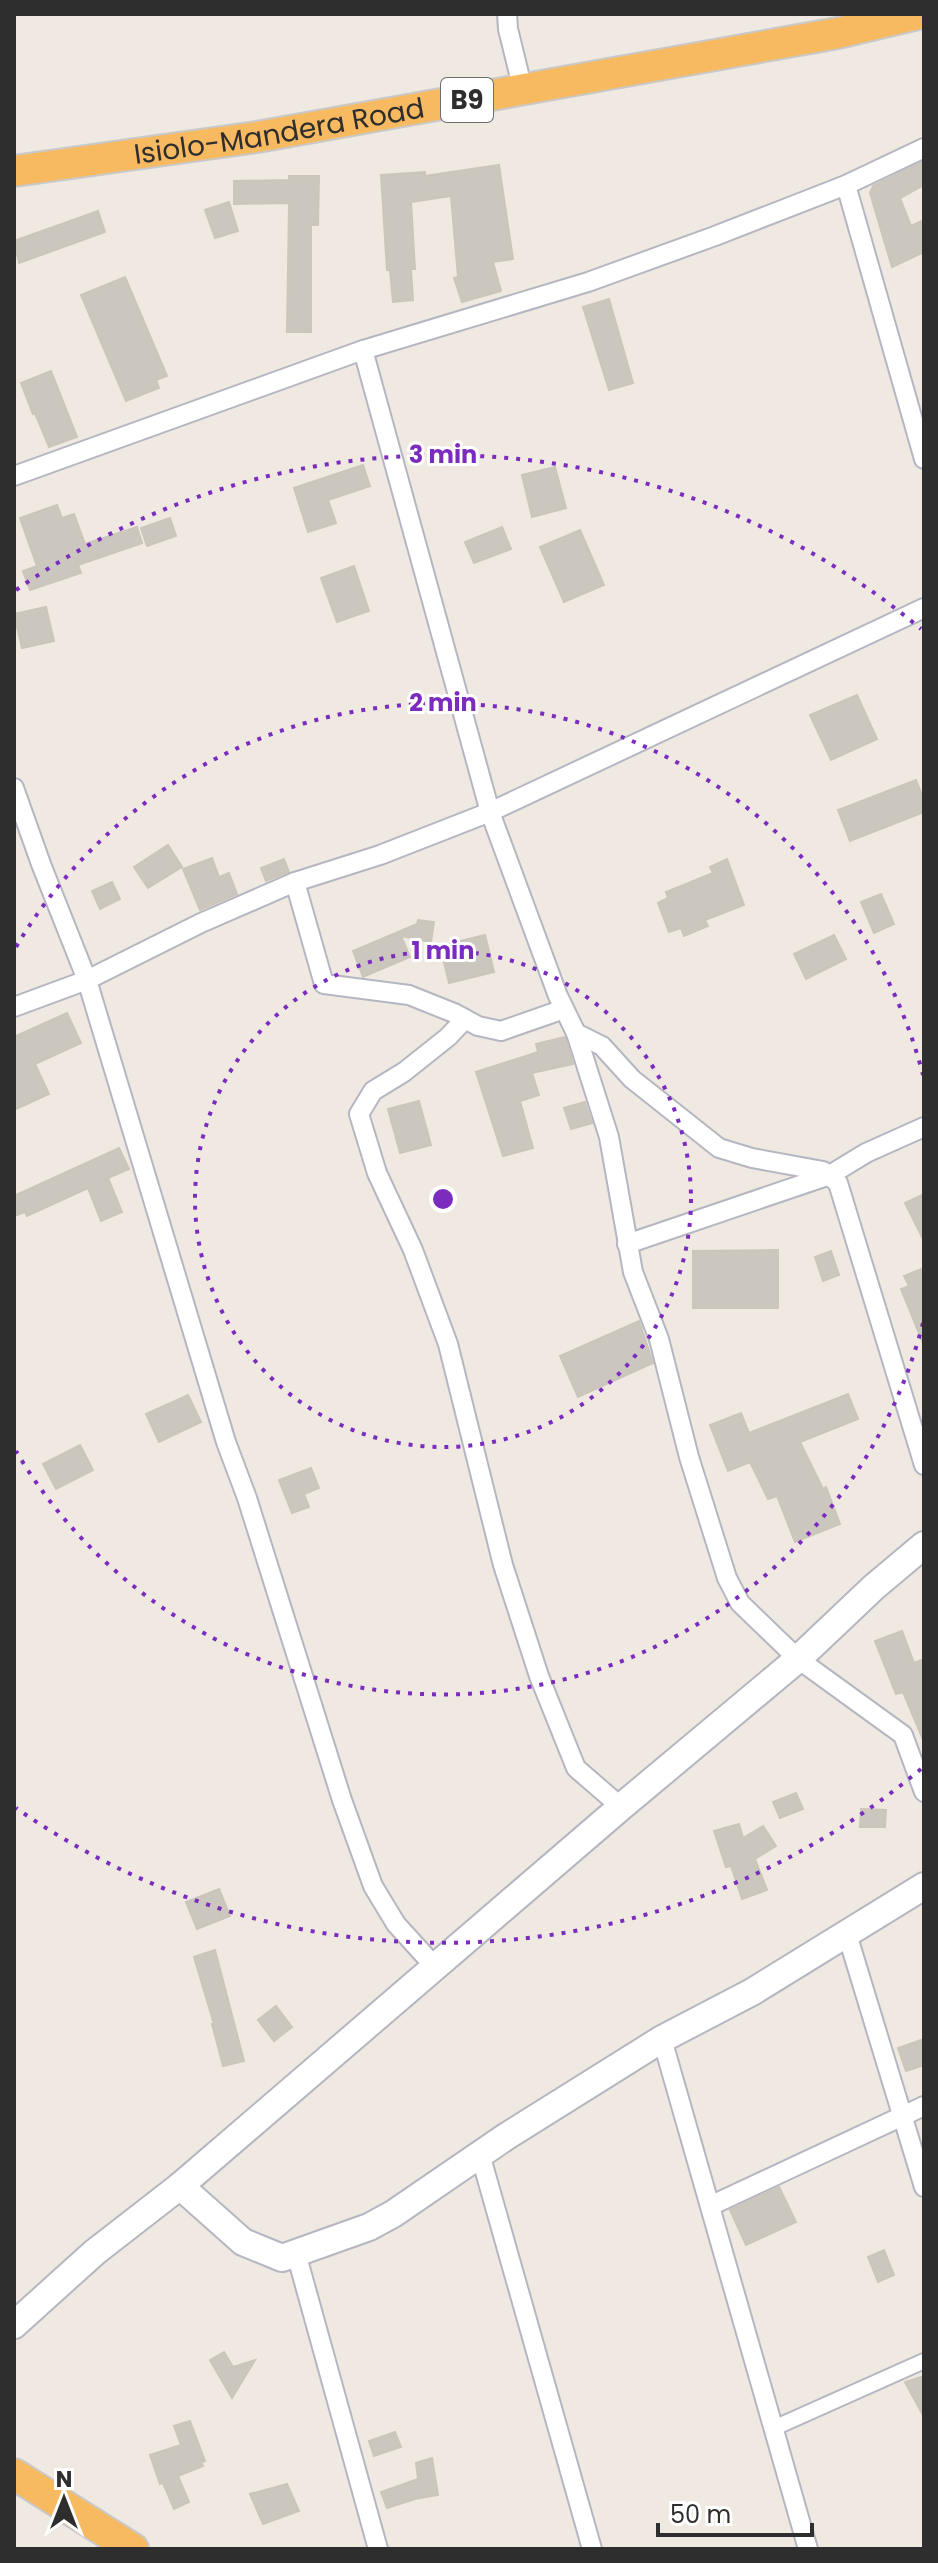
<svg xmlns="http://www.w3.org/2000/svg" width="938" height="2563" viewBox="0 0 938 2563" font-family="Poppins,sans-serif">
<style>
.building{fill:#cbc7bf;stroke:#cbc5ba;stroke-width:2}
.lines{fill:none;stroke-linecap:round;stroke-linejoin:round}
.pedestrian-casing{stroke:#b4b7c1;stroke-width:18}
.minor-casing{stroke:#b4b7c1;stroke-width:22}
.secondary-casing{stroke:#b4b7c1;stroke-width:30}
.trunk-casing{stroke:#c9c9c9;stroke-width:34}
.pedestrian{stroke:#fff;stroke-width:14}
.minor{stroke:#fff;stroke-width:18}
.secondary{stroke:#fff;stroke-width:26}
.trunk{stroke:#f8ba60;stroke-width:30}
.ring{fill:none;stroke:#7b2cbf;stroke-width:4;stroke-dasharray:4 8}
.labels{text-anchor:middle;dominant-baseline:central;stroke-width:6;stroke-linejoin:round;paint-order:stroke}
.shield{fill:#fff;stroke:#6d6d6d;stroke-width:2}
.shield-label{font-size:26px;font-weight:bold;fill:#2e2e2e}
.street-label{font-size:28px;fill:#2e2e2e;stroke:#fff}
.centre{fill:#7b2cbf;stroke:#fff;stroke-width:4}
.ring-label{font-size:24px;text-anchor:middle;font-weight:bold;fill:#7b2cbf;stroke:#fff;stroke-width:6;stroke-linejoin:round;paint-order:stroke}
</style>
<rect width="100%" height="100%" fill="#efe9e1"/>
<!-- building -->
<g class="building">
<polygon points="922,162 924,185 900,198 911,226 924,220 924,252 892,267 870,193 873,186"/>
<polygon points="499,165 513,259 493,262 501,291 462,302 454,278 458,277 451,196 411,202 415,269 411,269 413,300 393,302 390,270 387,270 381,175 425,172 425,176"/>
<polygon points="289,176 319,176 318,225 311,225 311,332 287,332 289,203 234,204 234,181 289,180"/>
<polygon points="229,202 238,231 215,238 205,210"/>
<polygon points="98,211 105,232 19,263 14,241"/>
<polygon points="125,277 167,376 156,380 159,388 126,401 81,295"/>
<polygon points="609,299 633,383 609,390 583,307"/>
<polygon points="51,371 77,437 49,447 35,413 33,414 21,383"/>
<polygon points="363,465 370,486 328,500 336,523 308,532 294,488"/>
<polygon points="555,467 566,508 532,517 522,475"/>
<polygon points="57,505 62,518 74,514 85,544 137,527 142,543 78,565 81,573 30,590 23,571 37,566 20,518"/>
<polygon points="170,518 176,536 147,546 141,528"/>
<polygon points="502,527 511,549 474,563 465,542"/>
<polygon points="580,530 604,585 564,602 540,547"/>
<polygon points="354,566 369,611 337,622 321,578"/>
<polygon points="46,607 54,641 22,648 14,614"/>
<polygon points="857,695 877,739 831,760 810,715"/>
<polygon points="916,780 924,800 924,812 850,841 838,810"/>
<polygon points="168,845 182,867 148,888 134,867"/>
<polygon points="212,858 219,877 229,873 237,894 200,910 183,869"/>
<polygon points="284,859 289,872 266,881 261,868"/>
<polygon points="727,859 744,905 705,920 708,926 684,936 681,928 669,932 658,903 668,898 666,892 713,873 710,867"/>
<polygon points="112,882 120,899 100,909 92,891"/>
<polygon points="881,894 894,924 874,933 861,902"/>
<polygon points="418,920 434,922 431,942 401,936 410,957 363,977 353,951 417,924"/>
<polygon points="485,935 494,972 449,983 440,946"/>
<polygon points="834,935 846,959 806,979 794,954"/>
<polygon points="67,1013 81,1043 35,1064 49,1094 14,1110 14,1037"/>
<polygon points="565,1037 573,1064 532,1073 539,1095 520,1101 533,1148 503,1156 476,1072 538,1052 536,1044"/>
<polygon points="419,1101 431,1145 400,1153 388,1109"/>
<polygon points="585,1102 592,1123 571,1129 564,1108"/>
<polygon points="119,1148 129,1169 108,1178 122,1212 101,1221 88,1188 27,1216 25,1212 14,1216 14,1196"/>
<polygon points="924,1194 924,1241 905,1203"/>
<polygon points="778,1250 778,1308 693,1308 693,1251"/>
<polygon points="831,1251 839,1275 823,1281 815,1257"/>
<polygon points="924,1268 924,1343 923,1343 901,1289 909,1286 904,1276"/>
<polygon points="639,1321 653,1363 578,1397 560,1356"/>
<polygon points="848,1394 858,1419 800,1442 823,1489 826,1487 840,1524 795,1542 777,1496 768,1499 750,1462 728,1471 710,1425 741,1413 749,1433"/>
<polygon points="188,1395 201,1422 159,1442 146,1414"/>
<polygon points="80,1445 93,1470 56,1489 43,1464"/>
<polygon points="311,1468 319,1488 304,1494 309,1507 292,1513 279,1480"/>
<polygon points="902,1631 914,1663 924,1659 924,1742 903,1692 896,1694 875,1641"/>
<polygon points="796,1793 803,1809 780,1818 773,1802"/>
<polygon points="861,1809 886,1810 885,1827 860,1827"/>
<polygon points="739,1824 743,1838 763,1826 776,1846 755,1859 767,1890 742,1899 731,1866 726,1867 714,1831"/>
<polygon points="219,1889 230,1916 197,1929 186,1902"/>
<polygon points="215,1950 244,2061 223,2066 212,2024 214,2024 194,1957"/>
<polygon points="276,2006 292,2027 274,2041 258,2020"/>
<polygon points="924,2039 924,2065 906,2071 898,2048"/>
<polygon points="779,2187 796,2222 746,2245 730,2210"/>
<polygon points="884,2250 894,2275 878,2282 868,2257"/>
<polygon points="224,2352 233,2367 255,2360 232,2398 210,2360"/>
<polygon points="924,2376 924,2417 905,2382"/>
<polygon points="190,2421 205,2461 201,2462 203,2466 178,2476 189,2502 174,2509 163,2483 160,2484 150,2455 181,2445 174,2426"/>
<polygon points="395,2432 401,2447 374,2456 369,2441"/>
<polygon points="432,2458 438,2495 415,2499 387,2508 381,2492 418,2479 416,2463"/>
<polygon points="287,2484 299,2511 263,2524 250,2494"/>
</g>
<g class="lines">
<!-- pedestrian casing -->
<g class="pedestrian-casing">
<polyline id="pedestrian" points="774,2428 924,2361"/>
</g>
<!-- minor casing -->
<g class="minor-casing">
<g id="minor">
<polyline points="507,14 508,29 523,90"/>
<polyline points="846,185 924,459"/>
<polyline points="14,476 363,350 588,282 715,236 846,185 924,148"/>
<polyline points="924,608 490,812 558,996 576,1033 602,1046 632,1079 719,1148 752,1158 823,1171 838,1183 924,1465"/>
<polyline points="14,788 41,864 87,980 226,1442 247,1498 342,1800 373,1886 396,1924 436,1968"/>
<polyline points="295,882 324,984 409,995 454,1013 478,1026 501,1031 564,1009"/>
<polyline points="14,1007 87,980 201,923 295,882 380,855 490,812 363,350"/>
<polyline points="465,1019 448,1037 404,1072 373,1091 359,1114 377,1173 413,1250 448,1344 503,1565 539,1676 576,1768 621,1807"/>
<polyline points="576,1033 609,1137 633,1272 659,1339 689,1457 727,1578 740,1603 798,1659 903,1735 924,1792"/>
<polyline points="627,1244 830,1175 866,1153 924,1127"/>
<polyline points="847,1934 924,2187"/>
<polyline points="662,2039 808,2549"/>
<polyline points="480,2154 592,2549"/>
<polyline points="710,2206 924,2106"/>
<polyline points="296,2253 378,2549"/>
</g>
</g>
<!-- secondary casing -->
<g class="secondary-casing">
<g id="secondary">
<polyline points="180,2186 243,2242 282,2258 369,2227 393,2214 507,2136 662,2039 752,1992 924,1886"/>
<polyline points="14,2325 95,2252 180,2186 621,1807 798,1659 874,1587 924,1545"/>
</g>
</g>
<!-- trunk casing -->
<g class="trunk-casing">
<g id="trunk">
<path id="s1" d="M14 171 257 137 838 33 918 14"/>
<polyline points="14,2474 133,2549"/>
</g>
</g>
<!-- pedestrian -->
<use href="#pedestrian" class="pedestrian"/>
<!-- minor -->
<use href="#minor" class="minor"/>
<!-- secondary -->
<use href="#secondary" class="secondary"/>
<!-- trunk -->
<use href="#trunk" class="trunk"/>
</g>
<!-- distance rings -->
<g class="ring">
<circle cx="443" cy="1199" r="248"/>
<path d="M923 1323A496 496 0 0 1 16 1451M16 947A496 496 0 0 1 923 1075"/>
<path d="M921 1769A744 744 0 0 1 16 1808M16 590A744 744 0 0 1 921 629"/>
</g>
<g class="labels">
<!-- shield labels -->
<rect class="shield" x="441" y="78" width="52" height="44" rx="6"/>
<g class="shield-label">
<text x="467" y="100">B9</text>
</g>
<!-- street labels -->
<g class="street-label">
<text stroke="none"><textPath href="#s1" startOffset="268">Isiolo-Mandera Road</textPath></text>
</g>
</g>
<circle cx="443" cy="1199" r="12" class="centre"/>
<g class="ring-label">
<text x="443" y="463">3 min</text>
<text x="443" y="711">2 min</text>
<text x="443" y="959">1 min</text>
</g>
<!-- border -->
<rect width="938" height="2563" fill="none" stroke="#2e2e2e" stroke-width="32"/>
<!-- north arrow -->
<g transform="translate(64 2499)" stroke="#ffffff" stroke-width="6" paint-order="stroke">
<path d="M0-6L14 30L0 20L-14 30Z" fill="#2e2e2e"/>
<text y="-12" font-size="22" font-weight="bold" text-anchor="middle" fill="#2e2e2e">N</text>
</g>
<!-- scale -->
<path d="M658 2523v12h154v-12" fill="none" stroke="#2e2e2e" stroke-width="4"/>
<text x="670" y="2523" font-size="24" fill="#2e2e2e" stroke="#ffffff" stroke-width="6" paint-order="stroke">50 m</text>
</svg>
